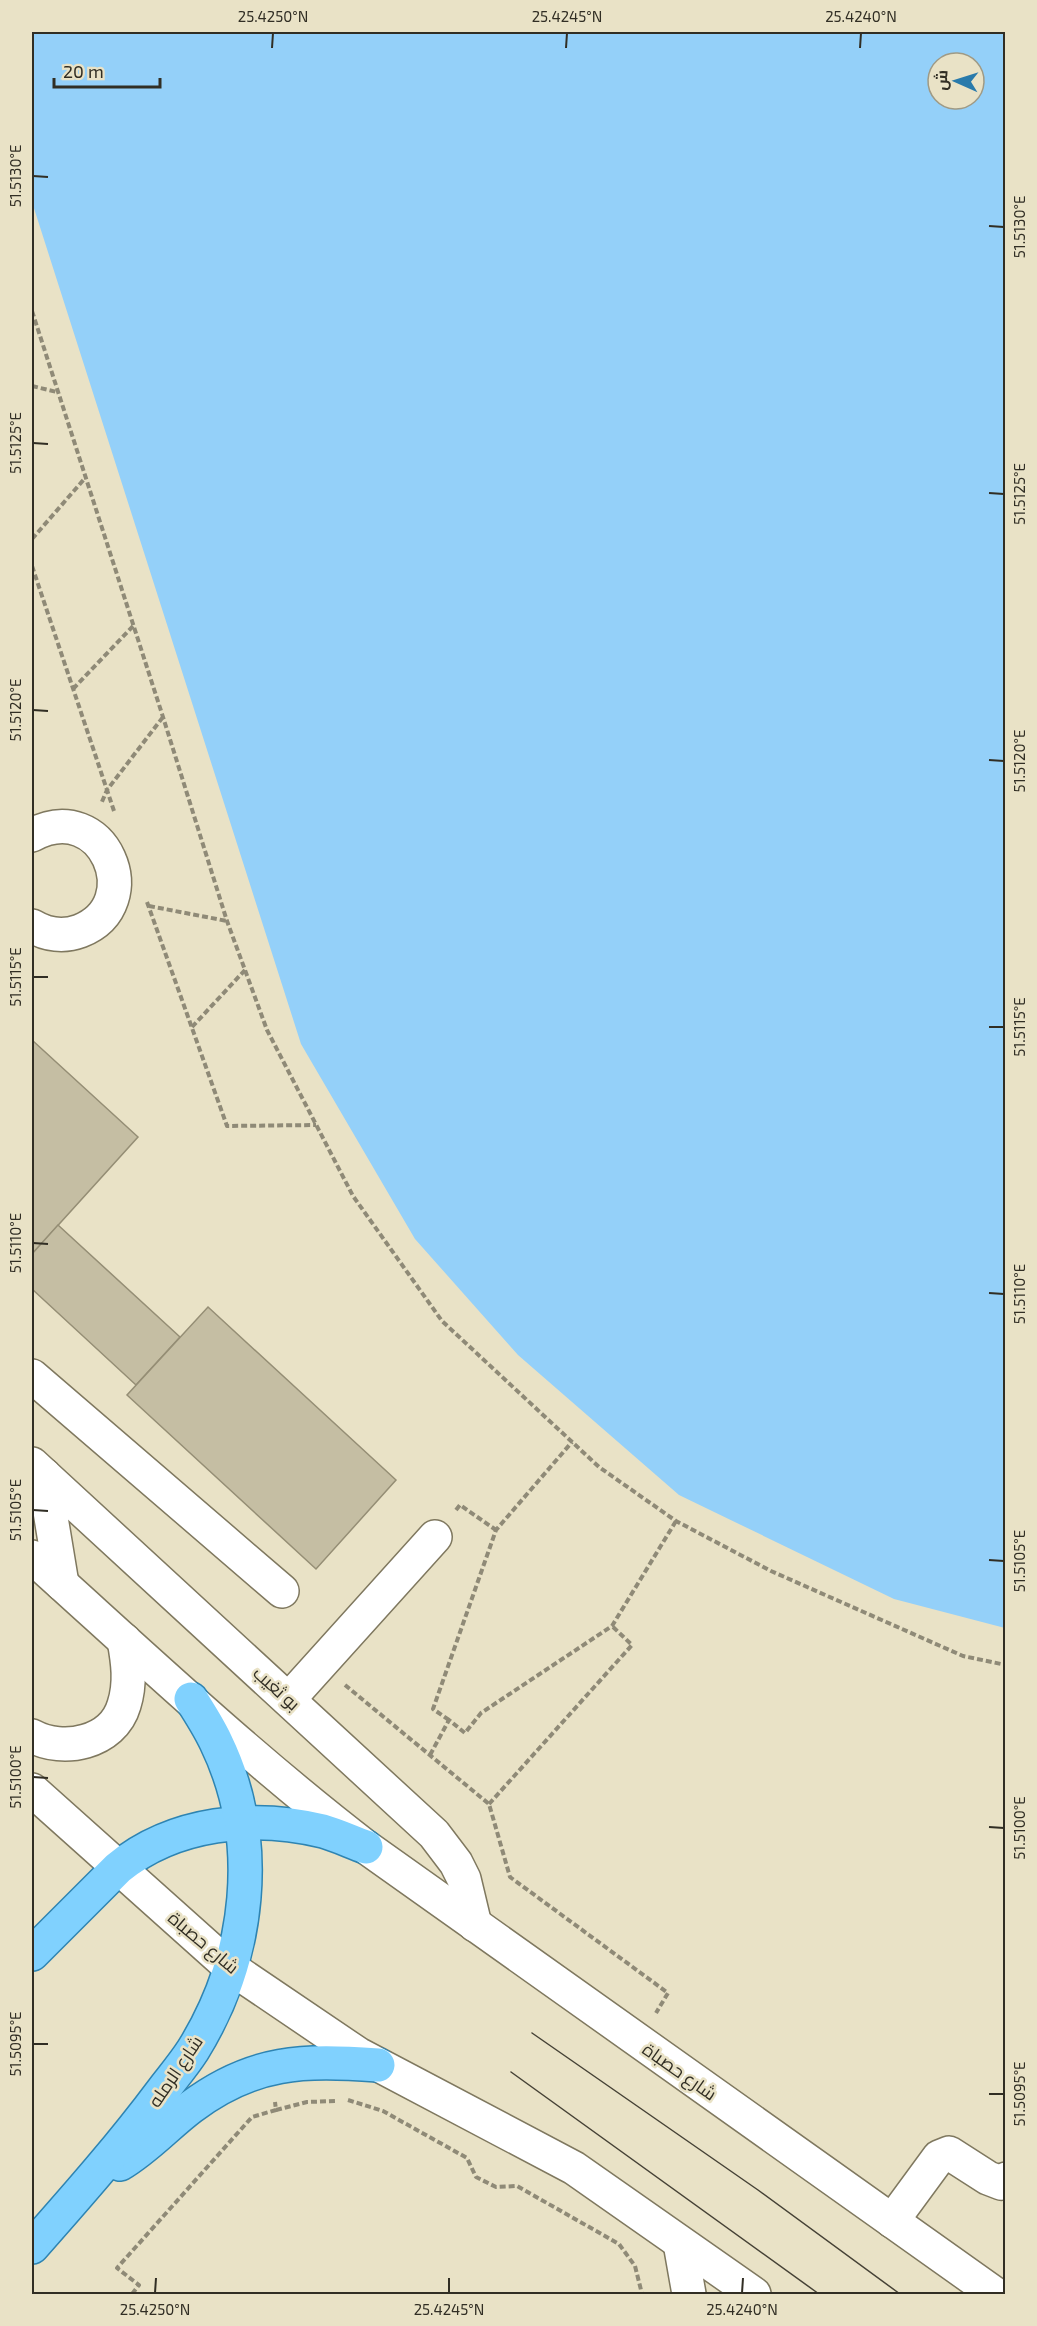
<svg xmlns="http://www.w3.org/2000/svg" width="1037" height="2326" viewBox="0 0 1037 2326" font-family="'Exo 2',Cairo,sans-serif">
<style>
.water{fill:#94d0f9;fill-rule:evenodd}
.building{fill:#c5bea3;stroke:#958e75;stroke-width:1.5}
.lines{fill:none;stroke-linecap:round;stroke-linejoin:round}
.minor-casing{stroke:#7f785f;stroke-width:36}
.major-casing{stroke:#2e84b2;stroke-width:36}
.path{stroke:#8f8a77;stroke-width:4;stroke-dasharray:6 3;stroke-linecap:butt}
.minor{stroke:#fff;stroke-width:33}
.major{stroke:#80d1fe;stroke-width:33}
.tram{stroke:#464236;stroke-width:1.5}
.ticks{fill:none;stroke:#312e24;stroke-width:2}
.labels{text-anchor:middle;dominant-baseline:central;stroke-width:5;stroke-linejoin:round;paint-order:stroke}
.street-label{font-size:18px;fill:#312e24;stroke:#e9e2c6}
.neatline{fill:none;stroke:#312e24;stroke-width:2}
.ticks-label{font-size:15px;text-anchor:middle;fill:#312e24}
</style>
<rect width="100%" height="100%" fill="#e9e2c6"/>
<!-- water -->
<path class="water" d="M32 32H1005V1628L894 1599 679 1495 518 1355 415 1239 301 1044 32 202ZM938 63H974V99H938Z"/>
<!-- building -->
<g class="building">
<polygon points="32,1040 138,1137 32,1254"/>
<polygon points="58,1225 180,1337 136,1385 32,1289 32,1254"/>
<polygon points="208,1307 396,1480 316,1569 127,1395"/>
</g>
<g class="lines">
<!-- minor casing -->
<g class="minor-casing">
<g id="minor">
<path d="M32 835C104 796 149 904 80 931 64 937 47 935 32 926"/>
<polyline points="32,1376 282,1591"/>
<polyline points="32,1464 434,1834 456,1863 464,1879 475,1925"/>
<polyline points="44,1475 62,1584"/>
<path d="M32 1557C141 1655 249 1757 366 1847L995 2294"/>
<polyline points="289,1699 435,1537"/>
<path d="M32 1736C63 1753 113 1743 124 1705 131 1683 128 1662 124 1640"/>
<polyline points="32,1790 231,1968 358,2054 574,2168 754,2294"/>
<polyline points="892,2221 939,2157 949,2153 988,2178 1001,2183 1006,2179"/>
<polyline points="680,2243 689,2294"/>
</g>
</g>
<!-- major casing -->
<g class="major-casing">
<g id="major">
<path d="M32 1954 118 1868C174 1822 254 1814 323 1831 337 1835 352 1842 366 1847"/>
<path d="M120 2164C147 2148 167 2125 191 2107 254 2060 303 2060 378 2065"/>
<path d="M32 2247C77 2196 122 2145 163 2090 173 2077 184 2064 193 2050 250 1958 264 1841 216 1742 209 1727 200 1713 191 1699"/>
</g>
</g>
<!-- path -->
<g class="path">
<polyline points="32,311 163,717 227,921 267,1030 353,1196 442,1321 599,1467 676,1521 771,1571 963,1656 1006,1665"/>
<polyline points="32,386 57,392"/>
<polyline points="32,539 86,477"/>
<polyline points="32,566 107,790 101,804"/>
<polyline points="73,689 134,625"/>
<polyline points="114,811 107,790 163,717"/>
<polyline points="147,902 227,1126 316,1125"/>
<polyline points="149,906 227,921"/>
<polyline points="192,1027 245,970"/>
<polyline points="456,1510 460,1505 496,1530"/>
<polyline points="345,1685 489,1804 510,1877 668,1993 656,2013"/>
<polyline points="449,1720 433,1709 496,1530 572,1442"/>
<polyline points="430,1755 449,1720 465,1733 481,1713 612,1626 676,1521"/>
<polyline points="489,1804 632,1645 612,1626"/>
<polyline points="348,2100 383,2111 467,2158 476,2177 496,2187 517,2186 619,2244 635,2266 642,2294"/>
<polyline points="276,2110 307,2102 337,2101"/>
<polyline points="132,2294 139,2285 117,2268 252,2117 276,2110 275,2102"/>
</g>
<!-- minor -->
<use href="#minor" class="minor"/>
<!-- major -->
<use href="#major" class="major"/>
<!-- tram -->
<g class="tram">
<polyline points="532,2033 758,2190 900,2294"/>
<polyline points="511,2072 819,2294"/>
</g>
</g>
<!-- ticks -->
<path class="ticks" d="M272 48 273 33M566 48 567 33M860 48 861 33M33 176 48 177M989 226 1004 227M33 443 48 444M989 493 1004 494M33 710 48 711M989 760 1004 761M33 977H48M989 1027H1004M33 1243 48 1244M989 1293 1004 1294M33 1510 48 1511M989 1560 1004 1561M33 1777 48 1778M989 1827 1004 1828M33 2044H48M989 2094H1004M155 2293 156 2278M449 2293V2278M742 2293 743 2278"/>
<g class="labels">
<!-- street labels -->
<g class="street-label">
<text transform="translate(277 1688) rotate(42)">بو ثغيب</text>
<text transform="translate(204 1942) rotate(40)">شارع حصباة</text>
<text transform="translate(175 2071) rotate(-56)">شارع الرمله</text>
<text transform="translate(680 2071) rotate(35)">شارع حصباة</text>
</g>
</g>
<!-- border -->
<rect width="1037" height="2326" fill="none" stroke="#e9e2c6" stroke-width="66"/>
<!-- north arrow -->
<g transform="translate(956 81) rotate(273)"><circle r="28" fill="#e9e2c6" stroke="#9f9a85" stroke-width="1.5"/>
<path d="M0-4.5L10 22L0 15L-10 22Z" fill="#297aab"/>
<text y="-9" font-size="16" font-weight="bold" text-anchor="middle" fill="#312e24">ش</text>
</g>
<!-- scale -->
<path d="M54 78v9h106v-9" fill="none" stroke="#312e24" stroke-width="3"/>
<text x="63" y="78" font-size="18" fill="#312e24" stroke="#e9e2c6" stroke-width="4.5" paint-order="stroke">20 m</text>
<rect x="33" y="33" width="971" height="2260" class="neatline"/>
<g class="ticks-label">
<text x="273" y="22">25.4250°N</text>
<text x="567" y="22">25.4245°N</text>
<text x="861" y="22">25.4240°N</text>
<text transform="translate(16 176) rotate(-90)" y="5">51.5130°E</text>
<text transform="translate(1020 227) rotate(-90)" y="5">51.5130°E</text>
<text transform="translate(16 443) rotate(-90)" y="5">51.5125°E</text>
<text transform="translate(1020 494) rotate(-90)" y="5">51.5125°E</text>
<text transform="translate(16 710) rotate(-90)" y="5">51.5120°E</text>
<text transform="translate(1020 761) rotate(-90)" y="5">51.5120°E</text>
<text transform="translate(16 977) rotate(-90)" y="5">51.5115°E</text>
<text transform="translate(1020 1027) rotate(-90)" y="5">51.5115°E</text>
<text transform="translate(16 1243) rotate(-90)" y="5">51.5110°E</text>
<text transform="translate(1020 1294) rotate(-90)" y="5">51.5110°E</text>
<text transform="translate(16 1510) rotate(-90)" y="5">51.5105°E</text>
<text transform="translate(1020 1561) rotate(-90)" y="5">51.5105°E</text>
<text transform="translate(16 1777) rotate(-90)" y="5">51.5100°E</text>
<text transform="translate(1020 1828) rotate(-90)" y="5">51.5100°E</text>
<text transform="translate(16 2044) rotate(-90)" y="5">51.5095°E</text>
<text transform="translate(1020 2094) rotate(-90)" y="5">51.5095°E</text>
<text x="155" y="2315">25.4250°N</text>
<text x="449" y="2315">25.4245°N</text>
<text x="742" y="2315">25.4240°N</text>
</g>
</svg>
